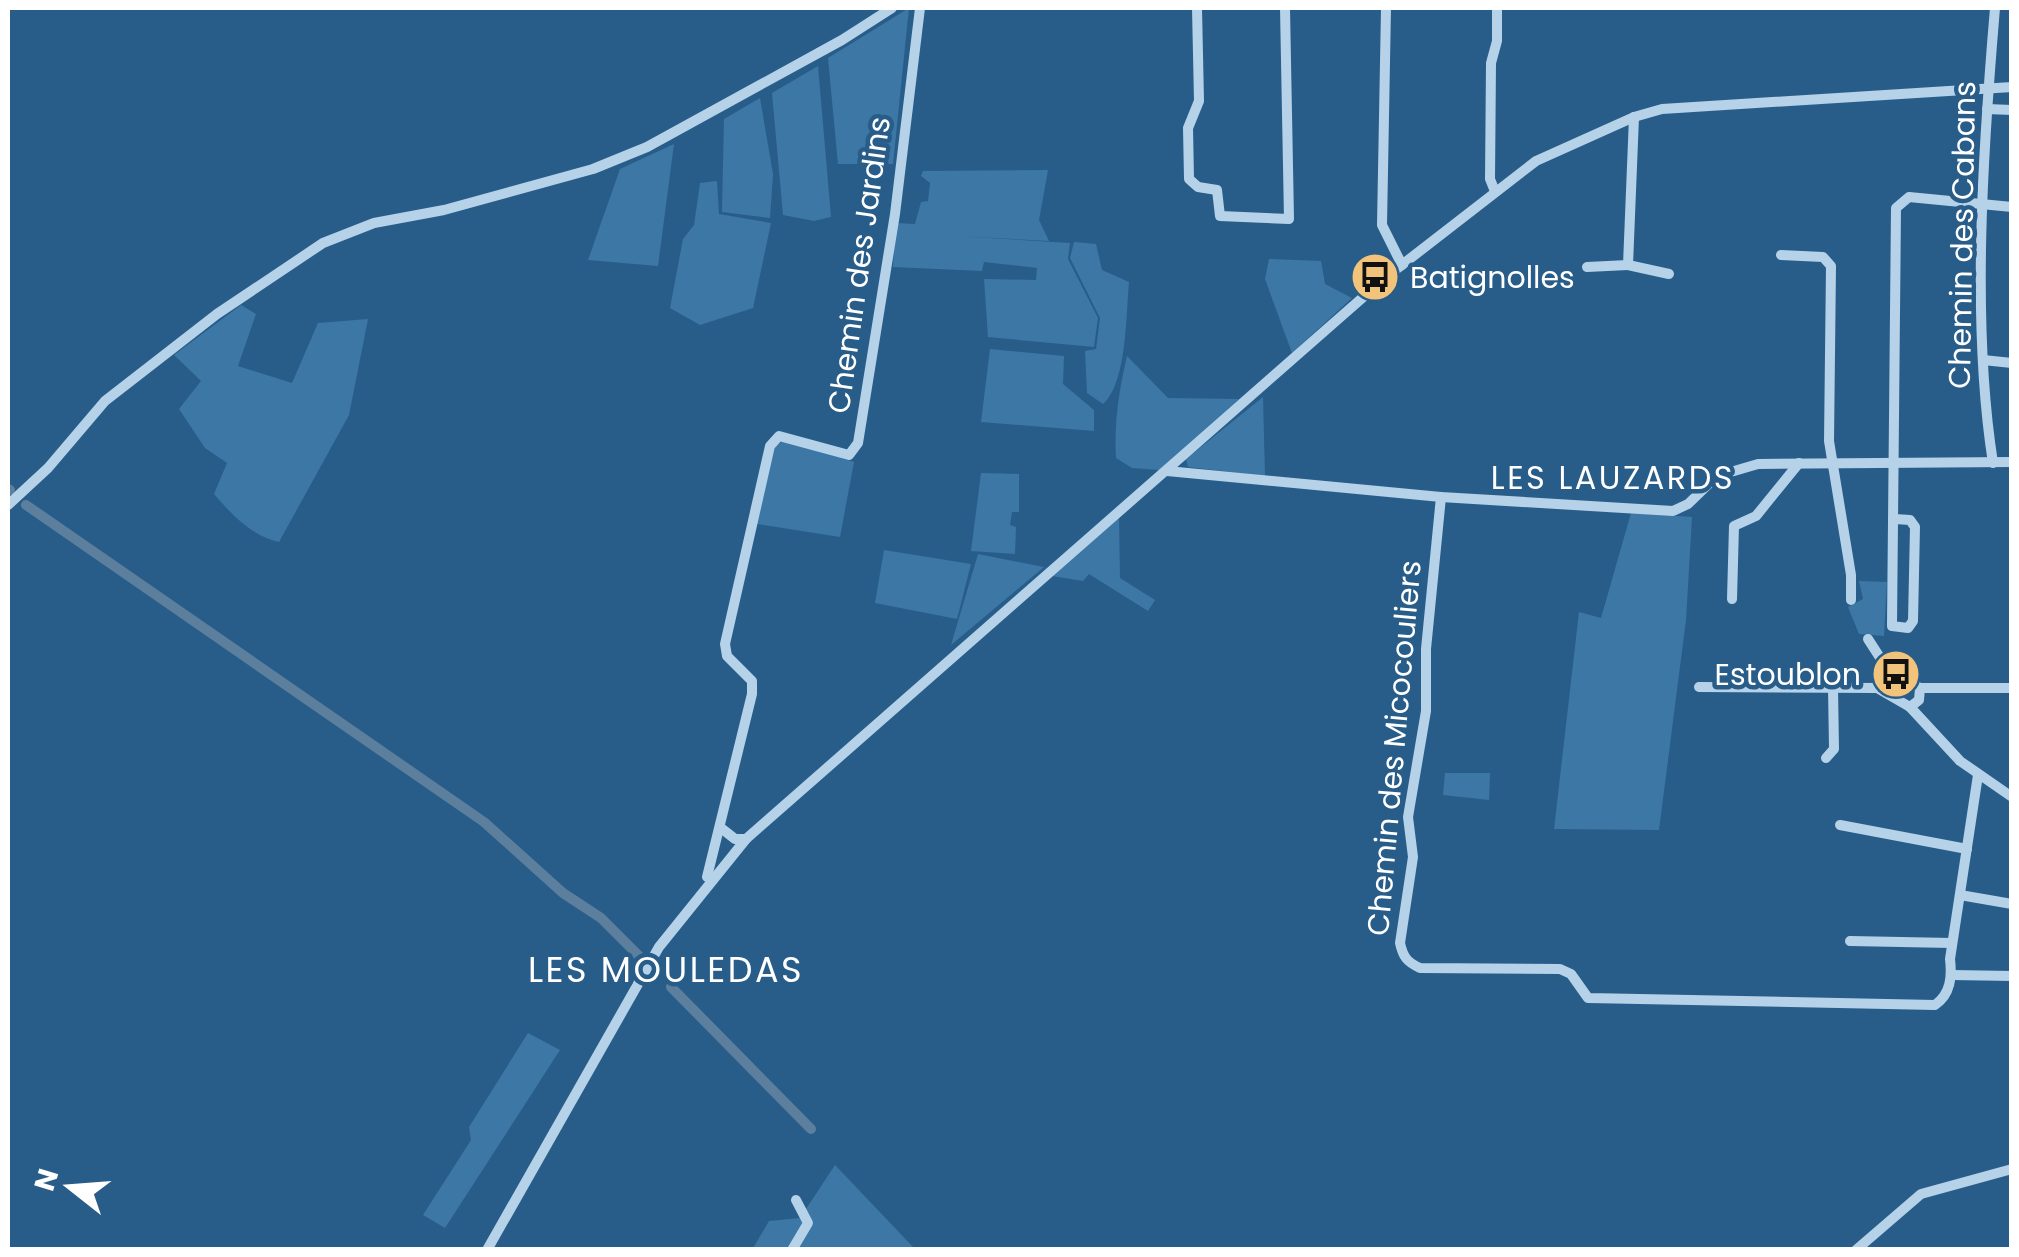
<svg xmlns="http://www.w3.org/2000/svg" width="2019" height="1257" viewBox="0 0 2019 1257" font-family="Poppins,sans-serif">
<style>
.green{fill:#3c77a6}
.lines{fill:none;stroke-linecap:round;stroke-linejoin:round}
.canal{stroke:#5b7f9d;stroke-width:10}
.minor{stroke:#b5d2e9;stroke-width:10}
.labels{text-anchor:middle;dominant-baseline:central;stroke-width:9;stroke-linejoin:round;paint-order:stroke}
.street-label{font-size:30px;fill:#fff;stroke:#285d8a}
.poi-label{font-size:30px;fill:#fff;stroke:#285d8a;text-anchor:start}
.neighbourhood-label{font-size:32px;letter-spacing:2.5px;fill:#fff;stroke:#285d8a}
.quarter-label{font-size:35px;letter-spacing:2.5px;fill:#fff;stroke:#285d8a}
</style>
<rect width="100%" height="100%" fill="#285d8a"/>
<!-- green -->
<g class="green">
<polygon points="909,8 893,164 838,164 828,58"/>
<polygon points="818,66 831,217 814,221 783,215 772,93"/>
<polygon points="760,98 773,174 770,218 722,212 724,119"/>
<polygon points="674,144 658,266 588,260 620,169"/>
<polygon points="1048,170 1039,220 1049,241 958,236 1070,243 1068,259 1098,318 1094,347 988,337 984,279 1036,280 1037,268 984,262 982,271 893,267 896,223 915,224 921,202 928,201 930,183 921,176 923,171"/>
<polygon points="717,181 719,214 771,223 753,308 700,325 670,308 683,239 694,225 700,183"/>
<path d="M1074 242 1096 244 1102 270 1129 282C1126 313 1127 384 1103 404L1087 393 1085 351 1096 349 1100 318 1070 258Z"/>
<polygon points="1269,259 1321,261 1325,284 1352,298 1292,353 1265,279"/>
<path d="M241 305 256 314 238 366 292 383 318 323 368 319 349 415 279 542C252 536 232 515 214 494L227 463 205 448 179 409 201 381 174 355Z"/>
<polygon points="990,349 1064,356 1063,384 1094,410 1094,431 981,422"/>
<path d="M1127 356 1168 398 1239 399 1159 470 1132 468 1116 458C1114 422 1119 390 1127 356Z"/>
<polygon points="1263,397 1265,476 1188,467 1186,459"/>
<polygon points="785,440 854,462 840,537 757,524 775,446"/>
<polygon points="981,473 1019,474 1019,512 1012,512 1010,525 1016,527 1015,554 971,551"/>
<polygon points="1631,513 1692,517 1686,620 1659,830 1554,829 1579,612 1601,618"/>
<polygon points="1119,518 1120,578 1155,600 1148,611 1089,574 1083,581 1052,576"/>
<polygon points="884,550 971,564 957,619 875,603"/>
<polygon points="978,554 1044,567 951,645"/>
<polygon points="1859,581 1887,582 1884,636 1859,634 1848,607 1863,599"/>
<polygon points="1445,773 1490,773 1489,800 1443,795"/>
<polygon points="528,1033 560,1050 445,1228 423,1215 471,1140 469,1127"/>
<polygon points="835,1165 915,1249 752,1250 769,1221 800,1218"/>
</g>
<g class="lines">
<!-- canal -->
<g class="canal">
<polyline points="8,489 10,490"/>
<polyline points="26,505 484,822 563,893 601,918 641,958"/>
<polyline points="671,987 811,1129"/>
</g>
<!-- minor -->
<g class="minor">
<polyline points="1197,8 1199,101 1188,128 1189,179 1198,187 1217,190 1220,216 1289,219 1285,8"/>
<polyline points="1386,8 1382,225 1402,265"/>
<polyline points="1987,109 2012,110"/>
<polyline points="1494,189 1490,179 1491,63 1497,41 1497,8"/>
<polyline points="1781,255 1823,257 1831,266 1829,441 1851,575 1851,600"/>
<polyline points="1628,265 1669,274"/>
<polyline points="1587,267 1628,265 1634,117"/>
<polyline points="1983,360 2012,363"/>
<path d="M1993 463C1971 323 1983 149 1995 8"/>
<polyline points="1167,471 1441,497 1673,511 1688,504 1717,476 1758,464 2012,462"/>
<path d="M1441 497 1426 649V711L1408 817 1413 857 1400 943C1403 957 1407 962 1420 968L1560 969 1571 974 1588 998 1935 1005C1951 994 1952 976 1950 959L1978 775"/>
<polyline points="8,505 48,468 105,401 217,314 323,243 374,223 444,210 593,169 647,147 842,40 892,8"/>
<polyline points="1895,519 1910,520 1915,527 1913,621 1908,628 1892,626 1896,208 1909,197 2012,207"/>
<polyline points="1732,599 1734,526 1756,516 1799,463"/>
<polyline points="1868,639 1888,670"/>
<polygon points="1888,670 1920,688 1919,700 1910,707 1877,688 1879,676"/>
<polyline points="1699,687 1877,688"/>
<polyline points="1920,688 2012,688"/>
<polyline points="1910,707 1960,761 2012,797"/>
<polyline points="1826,758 1834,749 1833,688"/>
<polyline points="1840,825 1967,849"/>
<polyline points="721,828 735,839 746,839"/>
<polyline points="707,877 752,694 752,681 727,656 725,644 770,446 779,436 849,455 858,443 895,214 920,8"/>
<polyline points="1960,895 2012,904"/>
<polyline points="1850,941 1952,943"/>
<polyline points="1952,975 2012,976"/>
<polyline points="487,1250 659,947 746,839 1385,278 1536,161 1634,117 1662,109 2012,87"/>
<polyline points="792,1250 808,1223 796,1200"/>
<polyline points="1856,1250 1921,1194 2012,1169"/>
</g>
</g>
<!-- icons -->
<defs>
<g id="bus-disc" transform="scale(2.5)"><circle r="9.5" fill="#f1c37b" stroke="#285d8a"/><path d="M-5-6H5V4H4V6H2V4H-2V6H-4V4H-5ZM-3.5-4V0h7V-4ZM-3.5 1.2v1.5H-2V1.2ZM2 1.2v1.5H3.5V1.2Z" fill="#111"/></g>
</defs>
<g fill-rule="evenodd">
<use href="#bus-disc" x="1375" y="277"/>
<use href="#bus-disc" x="1896" y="674"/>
</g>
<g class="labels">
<!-- street labels -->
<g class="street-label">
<text transform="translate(1962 235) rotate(-89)">Chemin des Cabans</text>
<text transform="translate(859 265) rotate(-82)">Chemin des Jardins</text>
<text transform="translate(1394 748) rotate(-85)">Chemin des Micocouliers</text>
</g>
<!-- poi labels -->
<g class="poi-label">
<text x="1410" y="277">Batignolles</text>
<text x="1861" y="674" text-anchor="end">Estoublon</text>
</g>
<!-- neighbourhood labels -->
<g class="neighbourhood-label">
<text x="1613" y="477">LES LAUZARDS</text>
</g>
<!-- quarter labels -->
<g class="quarter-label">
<text x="666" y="969">LES MOULEDAS</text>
</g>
</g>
<!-- border -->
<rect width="2019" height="1257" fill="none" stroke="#ffffff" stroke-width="20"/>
<!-- north arrow -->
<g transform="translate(70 1187) rotate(287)" stroke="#285d8a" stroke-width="8" paint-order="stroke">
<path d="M0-8L18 38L0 25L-18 38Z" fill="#ffffff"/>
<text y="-15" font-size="28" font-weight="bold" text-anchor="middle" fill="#ffffff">N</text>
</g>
</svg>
